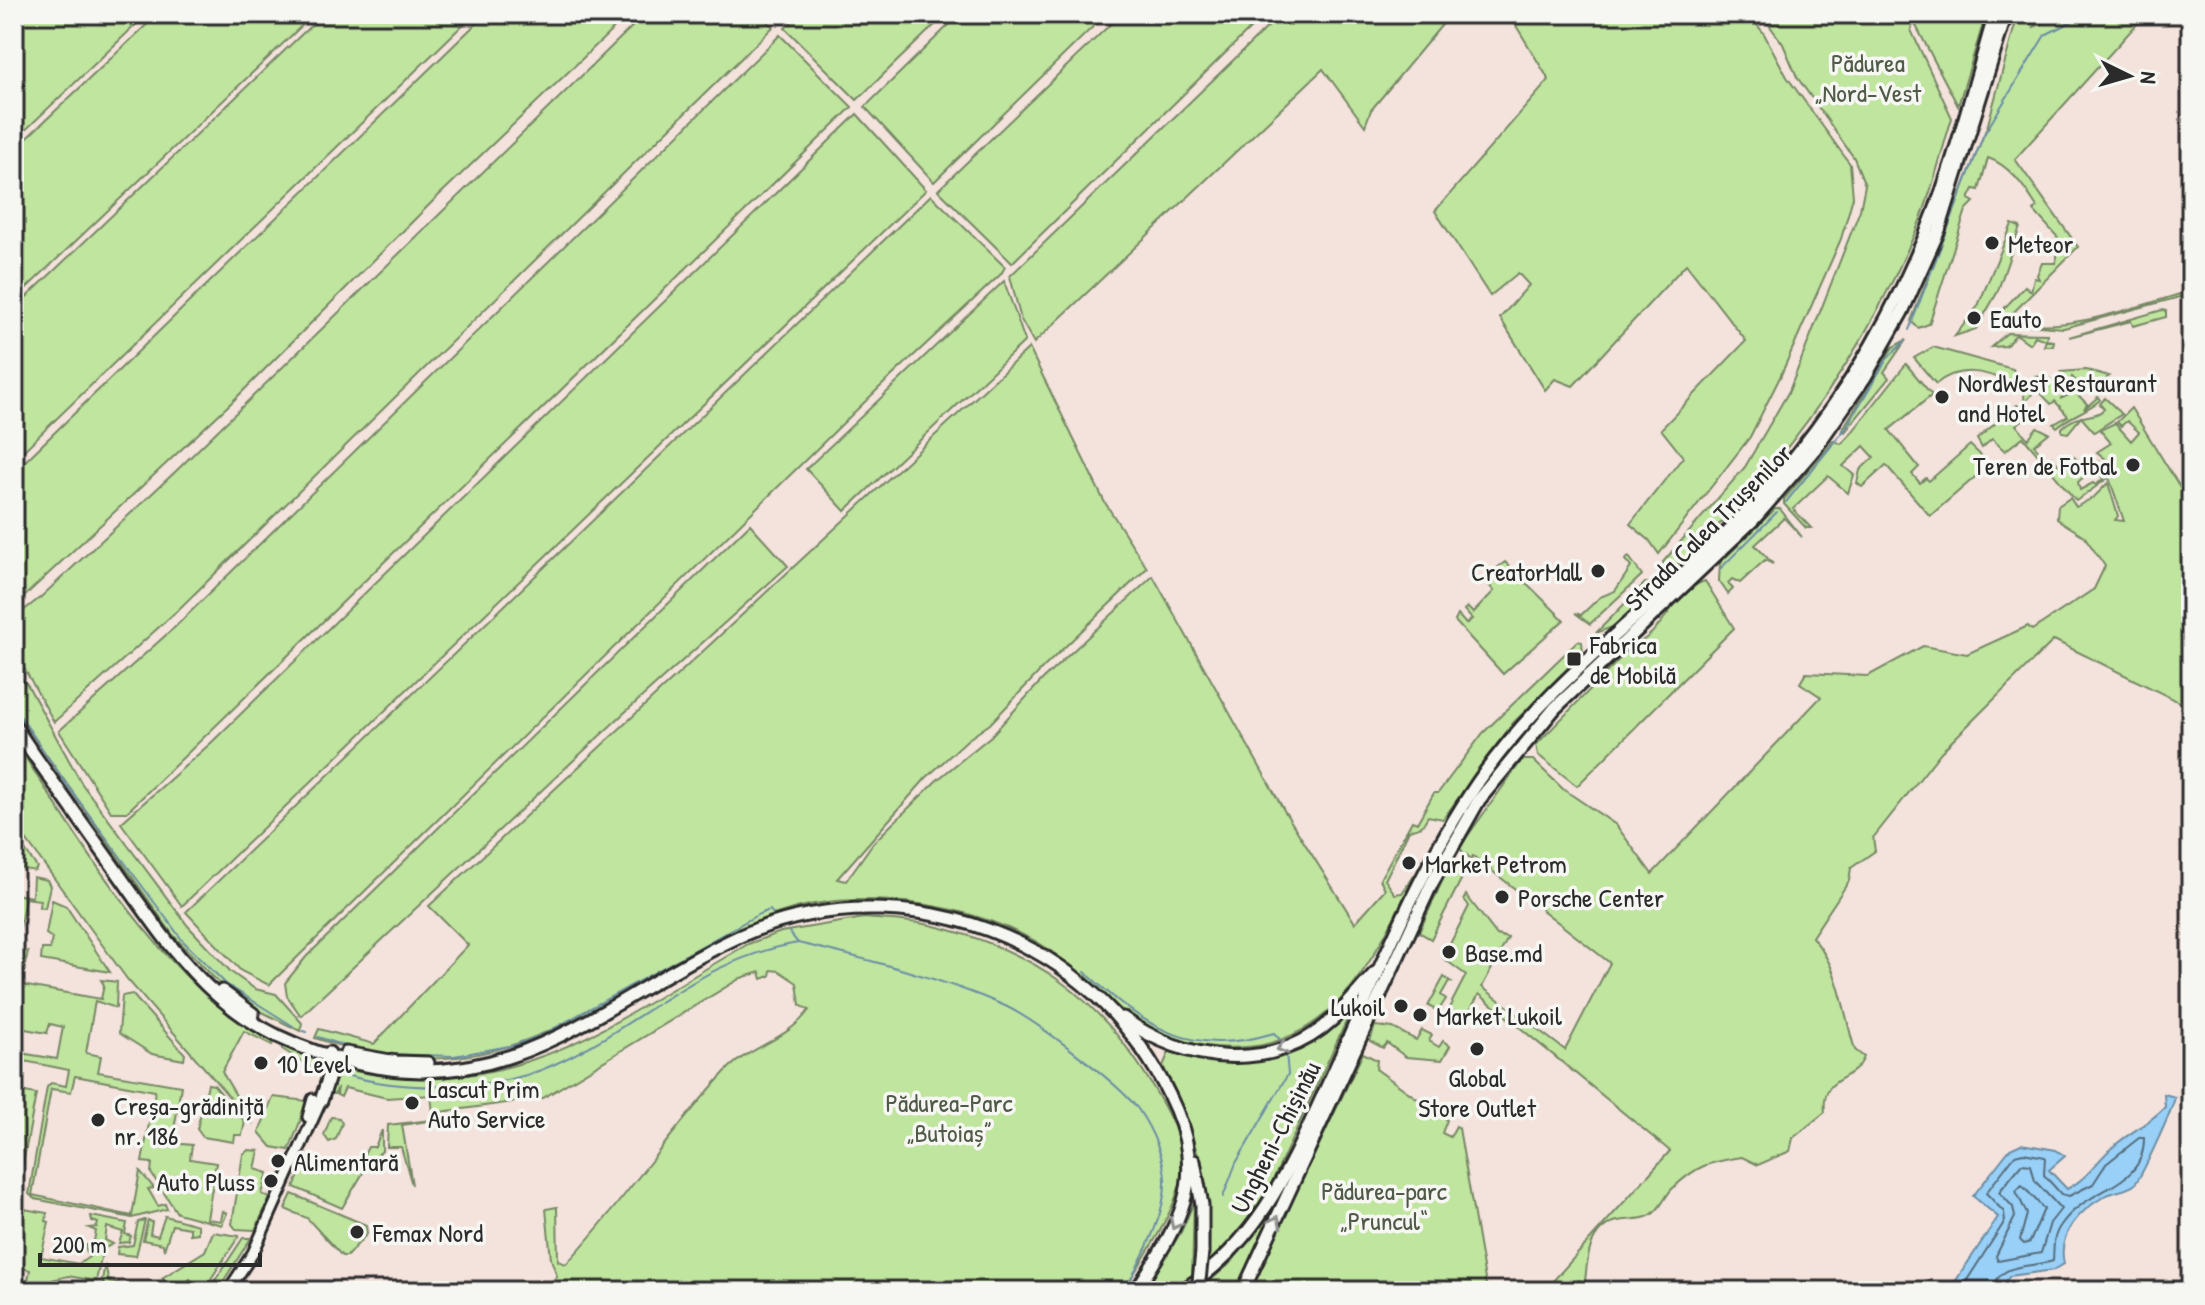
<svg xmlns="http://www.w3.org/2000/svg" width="2205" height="1305" viewBox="0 0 2205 1305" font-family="'Patrick Hand',sans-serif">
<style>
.green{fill:#c0e59f;stroke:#768865;stroke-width:2}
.water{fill:#98d0f7;stroke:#6c8ea5;stroke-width:2}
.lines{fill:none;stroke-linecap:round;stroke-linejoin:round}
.shore{stroke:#576d7d;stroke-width:2}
.stream{stroke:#6c8ea5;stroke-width:2}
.secondary-casing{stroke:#2b2b2b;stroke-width:15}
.trunk-casing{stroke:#2b2b2b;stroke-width:17}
.secondary{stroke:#f6f6f2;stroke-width:9}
.trunk{stroke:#f6f6f2;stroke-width:11}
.trunk-bridge-casing{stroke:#2b2b2b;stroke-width:17;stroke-linecap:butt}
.trunk-bridge{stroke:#f6f6f2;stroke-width:11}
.oneway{stroke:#90908e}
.poi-dot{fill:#2b2b2b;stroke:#f6f6f2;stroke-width:3}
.labels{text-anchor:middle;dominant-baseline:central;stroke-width:7;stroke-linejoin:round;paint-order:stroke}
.park-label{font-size:26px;fill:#505a48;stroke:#f6f6f2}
.poi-label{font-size:26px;fill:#2b2b2b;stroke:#f6f6f2;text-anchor:start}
.street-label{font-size:26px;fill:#2b2b2b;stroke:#f6f6f2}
</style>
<rect width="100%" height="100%" fill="#f4e2dc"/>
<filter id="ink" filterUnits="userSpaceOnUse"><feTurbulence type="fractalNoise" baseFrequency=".0125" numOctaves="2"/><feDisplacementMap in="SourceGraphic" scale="16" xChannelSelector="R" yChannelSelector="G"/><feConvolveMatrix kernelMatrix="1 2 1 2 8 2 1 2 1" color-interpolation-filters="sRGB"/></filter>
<g filter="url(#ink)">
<!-- green -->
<g class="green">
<polygon points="14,14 147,14 14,141"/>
<polygon points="158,14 314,14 14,300 14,150"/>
<polygon points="323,14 474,14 14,460 14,309"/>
<polygon points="486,14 629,14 433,201 233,401 14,606 14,472"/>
<polygon points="645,14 760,14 773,27 179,609 54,722 14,650 14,618 41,597 174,473"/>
<polygon points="800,14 946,14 857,100 785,28"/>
<polygon points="960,14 1106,14 934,182 865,107"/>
<polygon points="1121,14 1265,14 1012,263 938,190"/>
<polygon points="1281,14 1451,14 1371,110 1365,126 1323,69 1034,343 1021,320 1010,276"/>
<polygon points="1509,14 1748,14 1763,32 1787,77 1850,164 1853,197 1841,239 1780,377 1750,437 1659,554 1649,540 1630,524 1683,457 1661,429 1746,341 1686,264 1573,386 1555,379 1545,390 1500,318 1529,285 1518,273 1490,296 1435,211 1549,80"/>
<path d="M1761 14H1986L1958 106 1914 22 1911 30 1952 118C1940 156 1931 197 1915 233 1858 364 1774 480 1667 574L1663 562 1745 467 1789 391 1860 210 1865 185 1854 158 1797 77 1783 44Z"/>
<path d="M2018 14H2038L2034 27 2065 14H2146L2015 159 2078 247 2008 318 2001 312 2025 286 2031 291 2034 278 2039 279 2037 275 2042 263H2056L2058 247 2062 242 2034 211 2037 207C2024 186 2009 165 1988 158L1979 190 1974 189 1969 199 1974 202 1966 210 1929 324 1918 328 1911 321 1988 124Z"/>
<polygon points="780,35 852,107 127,812 111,812 59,731 176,626"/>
<polygon points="857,114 926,190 182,906 121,823 212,742"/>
<polygon points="931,195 1005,267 1001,274 879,388 269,985 241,971 186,912"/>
<polygon points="2012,224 2020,227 1997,293 1976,329 1955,336 1978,306"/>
<polygon points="1004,281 1025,341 845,511 806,469"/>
<path d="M2191 291V294L2064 328 2015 324 2018 320C2058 337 2148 302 2191 291Z"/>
<polygon points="2162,310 2166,311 2166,317 2133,326 2131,321 2069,337"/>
<polygon points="2007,333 2047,334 2046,340 2054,341 2053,346 2044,346 2046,340 2035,336 2030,344 2016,334 2006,346 1991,347"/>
<polygon points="1906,340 1884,372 1889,378 1845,432 1842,430 1893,347"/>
<path d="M1933 347 2013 369 2018 380 2012 383C1986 372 1960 364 1936 384L1914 358Z"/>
<path d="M1029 348 1104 501 1147 568 1044 667 990 724 967 740 926 778 837 879 846 881 873 843 936 781 991 736 1042 680 1153 576 1285 812 1355 923 1385 889 1380 879 1412 821 1417 823 1434 793H1438L1483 733 1578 641 1582 642 1583 652 1571 660 1570 668 1513 723 1443 819 1428 816 1422 826 1409 830 1385 880 1395 894 1402 893 1415 874C1380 948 1340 1039 1247 1047 1214 1050 1180 1044 1149 1028 1110 1008 1077 964 1033 940 979 911 917 899 855 900 796 901 756 920 706 947 563 1021 487 1096 315 1038L319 1029 374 1044 468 945 429 906Z"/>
<polygon points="1906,364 1932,395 1889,430 1919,467 1912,474 1920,483 1926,478 1929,481 1970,445 1990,464 1930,516 1886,465 1862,487 1857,483 1860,470 1874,457 1864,446 1843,466 1854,475 1848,493 1828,476 1793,509 1811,528 1806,528 1784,504 1784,499 1834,440 1841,444 1849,436"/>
<path d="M2085 370 2090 371 2087 380 2077 389 2074 386 2077 382 2072 377 2067 393 2060 399 2075 392 2087 404 2084 409 2098 397 2100 400C2086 412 2071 415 2057 427L2054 424 2068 416 2055 401 2051 404 2037 389 2024 403 2025 380 2034 382 2035 376 2058 381 2061 372Z"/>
<polygon points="2091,371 2109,376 2100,386 2103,390 2100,394 2088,381"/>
<path d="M2105 398 2122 414 2094 432 2081 417 2068 433 2062 432V428C2077 412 2094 420 2104 409L2100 404Z"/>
<polygon points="2017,405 2029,415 2016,425 2028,439 2037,427 2049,433 2034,445 2046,459 2051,456 2064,471 2074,457 2084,467 2092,460 2100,462 2078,482 2080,490 2093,483 2096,485 2103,479 2099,474 2103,471 2108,478 2076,501 2023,437 2005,451 1992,439 1982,448 1977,439"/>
<path d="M2131 408 2191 505V708L2054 640 1941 752 1873 838 1875 851 1851 868 1849 881 1812 937C1841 970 1842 1008 1855 1050L1864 1057C1853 1085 1821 1072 1825 1112L1793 1138 1790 1151 1758 1165 1742 1157C1708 1162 1696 1166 1672 1189 1665 1196 1660 1211 1649 1216 1639 1221 1625 1218 1614 1222 1588 1231 1587 1261 1585 1282L1579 1280 1555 1291H1544L1670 1151 1479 994 1465 1020 1449 1008 1466 975 1443 958 1469 906 1464 899 1466 895 1497 935 1508 938 1482 987 1565 1050 1610 963 1473 856 1471 859 1459 848 1522 760H1533L1563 789 1616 825 1652 874 1821 697 1800 683 1806 673 1868 676 1923 646 1967 654 2028 626 2032 630 2094 589 2105 566 2084 536 2057 519 2058 506 2070 498 2076 507 2094 497 2108 483 2118 516 2115 520 2124 521 2106 469 2112 464 2097 452 2111 443 2100 430 2115 423 2131 441 2139 432 2127 421 2121 426 2117 422Z"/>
<polygon points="1775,509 1780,509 1802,537 1784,518 1755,545 1773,564 1765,560 1740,583 1732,579 1728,583 1733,589 1728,594 1719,581 1720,563"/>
<polygon points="750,524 788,566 623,714 301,1016 287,996 285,983 306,957"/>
<polygon points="1629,557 1642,575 1590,624 1575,613 1581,615 1600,597 1615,591 1631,567 1625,560"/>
<polygon points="1505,562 1564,620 1503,674 1455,621 1458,615 1466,624 1472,619 1464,610 1467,607 1473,613 1494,591 1489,585 1502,573 1497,568"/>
<path d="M1705 581 1734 628 1577 786 1538 755 1536 745 1632 646C1663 635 1673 591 1705 581Z"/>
<polygon points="1645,583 1651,583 1651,592 1615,626 1596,633"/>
<polygon points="14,673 27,684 82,784 188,926 231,972 255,989 276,994 302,1023 300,1031 252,1007 221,985 173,935 14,709"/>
<path d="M14 740C77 836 168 992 274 1042L272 1045 244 1031 222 1072 253 1124 127 979 14 823Z"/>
<polygon points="14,835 37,867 35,871 14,867"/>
<polygon points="1458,862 1467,868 1431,939 1419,932 1450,864"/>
<polygon points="33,877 47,880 50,886 45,908 39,907 40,900 25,898 16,949 28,952 21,985 101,999 104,985 101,980 117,982 116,1008 95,1001 86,1053 101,1056 98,1072 181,1086 172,1143 192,1145 190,1159 216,1163 207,1219 221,1221 223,1211 227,1213 222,1225 177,1213 151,1173 152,1163 142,1162 155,1091 75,1076 71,1092 51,1089 32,1195 132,1216 140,1171 154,1188 148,1189 158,1206 165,1204 167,1209 132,1218 35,1199 29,1194 47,1087 51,1083 66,1086 69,1070 14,1059 14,1052 57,1059 63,1027 50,1024 47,1033 14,1027 14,894 32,897"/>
<polygon points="52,900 66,906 110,972 41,960 42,949 50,949 52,938 46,934"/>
<path d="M864 918C886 920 909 920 930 925 1033 949 1100 997 1153 1087 1167 1111 1186 1143 1182 1172 1178 1210 1143 1258 1123 1291H543L557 1276 551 1259 546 1209 557 1207 558 1261 566 1264C623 1203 669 1132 726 1071 750 1046 788 1040 809 1010L800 1005 797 983 779 971 771 970 770 976 762 979 760 972 741 978 543 1098 433 1113 431 1095 387 1098 345 1088 341 1097 337 1095 338 1087 335 1094 330 1093 339 1073 344 1069C516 1105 608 1024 748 944L781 932Z"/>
<polygon points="1444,977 1453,983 1449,981 1441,995 1446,999 1438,1011 1428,1006"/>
<polygon points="132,994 185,1054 184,1060 152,1054 119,1033 122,996"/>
<path d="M1351 1011 1262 1204 1207 1269C1217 1196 1194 1131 1163 1066L1169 1052C1226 1067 1285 1068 1333 1027 1339 1022 1344 1015 1351 1011Z"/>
<polygon points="1375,1026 1393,1028 1416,1040 1422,1030 1432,1035 1429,1041 1439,1047 1443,1041 1450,1046 1442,1060 1406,1057 1387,1043 1383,1048 1370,1041"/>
<polygon points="281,1044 314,1058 319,1072 282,1049"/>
<polygon points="1363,1053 1377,1060 1376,1069 1447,1120 1442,1133 1450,1137 1456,1126 1459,1128 1487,1291 1249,1291"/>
<polygon points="208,1084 214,1085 245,1122 242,1135 235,1135 234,1142 203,1137 197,1129"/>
<polygon points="14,1090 36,1094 23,1164 17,1163 15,1174"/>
<polygon points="273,1097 308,1101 289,1150 272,1147 259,1132"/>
<polygon points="331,1117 339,1118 342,1123 336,1139 329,1142 324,1135"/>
<polygon points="441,1119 402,1125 412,1185 401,1147 387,1147 388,1125"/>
<path d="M382 1130V1151L369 1163 342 1208 294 1187C299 1174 304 1165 320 1163V1169L356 1171 368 1147H375Z"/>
<polygon points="249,1150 259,1151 255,1169 268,1173 262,1194 270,1198 255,1230 236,1229 232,1224 243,1154"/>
<polygon points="1289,1181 1237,1291 1204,1291 1205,1285 1232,1262"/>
<polygon points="292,1194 366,1225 367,1234 347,1256 342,1256 307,1218 285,1209"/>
<polygon points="1194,1202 1192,1278 1170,1291 1144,1291 1181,1232"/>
<polygon points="24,1209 47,1213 46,1221 49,1222 41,1257 79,1264 89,1257 84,1245 93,1246 96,1231 89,1228 97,1227 98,1223 92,1221 91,1216 127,1223 125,1234 131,1236 129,1242 119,1243 123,1232 107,1227 105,1240 113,1244 103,1249 96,1281 68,1276 52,1280 50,1291 14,1291 14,1271 21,1271 21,1284 27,1285 30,1270 14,1266"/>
<polygon points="165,1216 198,1225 198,1233 190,1234 190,1228 172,1225 164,1250 163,1244 143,1240 148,1220 152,1222 150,1234 158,1236"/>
<polygon points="145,1220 136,1256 117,1254 118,1247 133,1245 138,1222"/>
<polygon points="213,1232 239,1236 203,1291 190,1279 179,1291 173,1291 162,1278 205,1251"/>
<polygon points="243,1238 251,1238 217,1291 208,1291"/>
<polygon points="105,1264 109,1282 139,1287 134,1291 107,1290 102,1280"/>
</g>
<!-- water -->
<path class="water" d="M2164 1094 2175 1097C2173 1108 2141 1179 2134 1185 2126 1191 2114 1191 2105 1196 2079 1211 2057 1234 2064 1264L2054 1270 2010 1276 1998 1291H1949L1998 1217 1973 1196 2010 1149 2021 1144 2056 1150 2065 1156 2049 1170 2067 1189C2090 1177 2095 1162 2114 1146 2130 1132 2150 1123 2165 1107Z"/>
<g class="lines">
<!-- shore -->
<g class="shore">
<polygon points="2022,1164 2031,1165 2035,1181 2061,1209 2050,1223 2041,1253 1998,1261 1996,1256 2015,1217 2013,1207 1999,1192"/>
<polygon points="2022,1185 2044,1209 2030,1242 2024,1244 2020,1240 2027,1214 2016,1191"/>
<path d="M1960 1291 2005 1221 2004 1212 1986 1193 2015 1155 2023 1153 2045 1157 2044 1175 2061 1194 2069 1196 2093 1184 2106 1164 2139 1138H2144C2145 1189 2087 1186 2061 1225 2052 1237 2054 1249 2053 1261 2032 1268 1997 1261 1993 1291"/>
</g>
<!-- stream -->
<g class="stream">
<polyline points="1909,330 1983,136 2045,35 2086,14"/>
<polyline points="1786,502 1845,429 1887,359 1905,341"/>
<polyline points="1720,569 1777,512"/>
<polyline points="14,707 62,778 183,941 226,984 293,1026"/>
<path d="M789 932 798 943C867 959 938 977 1003 1005 1033 1018 1118 1083 1138 1109 1151 1128 1166 1159 1165 1183 1165 1218 1140 1260 1125 1291"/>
<path d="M1085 972C1146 1028 1190 1058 1274 1033L1283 1043"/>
<polyline points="303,1031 307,1032"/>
<polyline points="318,1037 355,1049"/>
<polyline points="385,1054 454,1056 515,1045 544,1034 759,914 770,910 773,914"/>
<path d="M342 1074C403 1092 495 1092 553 1065 642 1025 697 960 798 943"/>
<polyline points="1223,1197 1236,1163 1288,1074 1286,1053"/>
</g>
<!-- secondary casing -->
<g class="secondary-casing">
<g id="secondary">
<polyline points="308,1117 313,1099"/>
<polyline points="228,1291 253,1253 321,1101"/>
</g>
</g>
<!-- trunk casing -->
<g class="trunk-casing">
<g id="trunk">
<path d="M14 725C44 771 77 815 108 859 183 965 224 1034 360 1064 517 1099 609 996 738 937 828 896 936 901 1023 945 1092 979 1146 1040 1176 1110 1208 1185 1175 1229 1136 1291"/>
<polyline points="222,991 253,1014"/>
<path d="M1123 1018C1184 1063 1273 1075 1333 1019 1348 1005 1361 988 1375 973"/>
<polyline points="346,1053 396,1062 428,1063"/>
<polyline points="321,1101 332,1067 329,1053"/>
<polyline points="1194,1161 1202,1205 1202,1252"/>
<path d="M1182 1291C1263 1238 1291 1164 1330 1080 1376 980 1416 873 1478 782 1547 682 1650 610 1735 524 1811 447 1873 356 1916 257 1951 179 1971 95 1995 14"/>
<polyline points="1243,1291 1432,883 1479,800 1555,708 1754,519 1814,450 1865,377 1902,312 1939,230 2006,14"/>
</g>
</g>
<!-- secondary -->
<use href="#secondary" class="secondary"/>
<!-- trunk -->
<use href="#trunk" class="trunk"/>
<!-- trunk-bridge casing -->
<g class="trunk-bridge-casing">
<polyline id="trunk-bridge" points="1198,1291 1202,1252"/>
</g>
<!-- trunk-bridge -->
<use href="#trunk-bridge" class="trunk-bridge"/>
</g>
<!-- one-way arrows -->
<defs><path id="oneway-chevron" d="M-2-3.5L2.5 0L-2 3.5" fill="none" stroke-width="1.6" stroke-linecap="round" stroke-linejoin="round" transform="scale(2)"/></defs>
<g class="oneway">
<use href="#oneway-chevron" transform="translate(1282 1048) rotate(162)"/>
<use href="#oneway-chevron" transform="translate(1276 1221) rotate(-65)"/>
<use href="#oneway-chevron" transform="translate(1175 1224) rotate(116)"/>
</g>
</g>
<!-- markers -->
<g class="poi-dot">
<circle cx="1992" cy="243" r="8"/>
<circle cx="1974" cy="318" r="8"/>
<circle cx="1942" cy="397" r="8"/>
<circle cx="2133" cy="465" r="8"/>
<circle cx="1598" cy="571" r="8"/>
<rect x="1566" y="651" width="16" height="16" rx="4"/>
<circle cx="1409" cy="863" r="8"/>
<circle cx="1502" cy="897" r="8"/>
<circle cx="1449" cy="952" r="8"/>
<circle cx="1401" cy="1006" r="8"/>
<circle cx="1420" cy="1015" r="8"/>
<circle cx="1477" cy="1049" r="8"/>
<circle cx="261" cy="1063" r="8"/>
<circle cx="412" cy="1103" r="8"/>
<circle cx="98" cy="1120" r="8"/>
<circle cx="278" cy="1161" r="8"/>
<circle cx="271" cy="1181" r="8"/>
<circle cx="357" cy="1232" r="8"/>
</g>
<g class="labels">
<!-- park labels -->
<g class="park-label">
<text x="1868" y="62">Pădurea<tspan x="1868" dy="30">„Nord-Vest</tspan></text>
<text x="949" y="1102">Pădurea-Parc<tspan x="949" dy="30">„Butoiaș”</tspan></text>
<text x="1384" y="1190">Pădurea-parc<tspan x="1384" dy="30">„Pruncul“</tspan></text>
</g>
<!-- poi labels -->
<g class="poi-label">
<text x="2008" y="243">Meteor</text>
<text x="1990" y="318">Eauto</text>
<text x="1958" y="382">NordWest Restaurant<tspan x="1958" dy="30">and Hotel</tspan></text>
<text x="2117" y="465" text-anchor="end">Teren de Fotbal</text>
<text x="1582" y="571" text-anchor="end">CreatorMall</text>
<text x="1590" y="644">Fabrica<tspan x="1590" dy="30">de Mobilă</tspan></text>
<text x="1425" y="863">Market Petrom</text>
<text x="1518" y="897">Porsche Center</text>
<text x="1465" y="952">Base.md</text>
<text x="1385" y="1006" text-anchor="end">Lukoil</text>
<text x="1436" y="1015">Market Lukoil</text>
<text x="277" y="1063">10 Level</text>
<text x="1477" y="1077" text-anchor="middle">Global<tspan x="1477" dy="30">Store Outlet</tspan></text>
<text x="428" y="1088">Lascut Prim<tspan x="428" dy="30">Auto Service</tspan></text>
<text x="114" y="1105">Creșa-grădiniță<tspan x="114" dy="30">nr. 186</tspan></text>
<text x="294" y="1161">Alimentară</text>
<text x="255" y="1181" text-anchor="end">Auto Pluss</text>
<text x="373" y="1232">Femax Nord</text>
</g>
<!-- street labels -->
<g class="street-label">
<text transform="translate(1708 527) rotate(-45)">Strada Calea Trușenilor</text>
<text transform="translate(1275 1137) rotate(-63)">Ungheni-Chișinău</text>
</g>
</g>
<!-- margin -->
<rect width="2205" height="1305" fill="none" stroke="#f6f6f2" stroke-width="48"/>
<rect x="24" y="24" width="2157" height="1257" fill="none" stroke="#2b2b2b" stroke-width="3" filter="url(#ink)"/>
<!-- north arrow -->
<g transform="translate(2129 76) rotate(95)" stroke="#f6f6f2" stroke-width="6" paint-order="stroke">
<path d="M0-6L14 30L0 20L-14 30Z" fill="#2b2b2b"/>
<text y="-12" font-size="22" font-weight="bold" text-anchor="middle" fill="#2b2b2b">N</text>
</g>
<!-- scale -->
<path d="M40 1253v12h220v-12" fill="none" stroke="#2b2b2b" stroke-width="4"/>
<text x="52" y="1253" font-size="24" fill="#2b2b2b" stroke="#f6f6f2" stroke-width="6" paint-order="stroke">200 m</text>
</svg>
